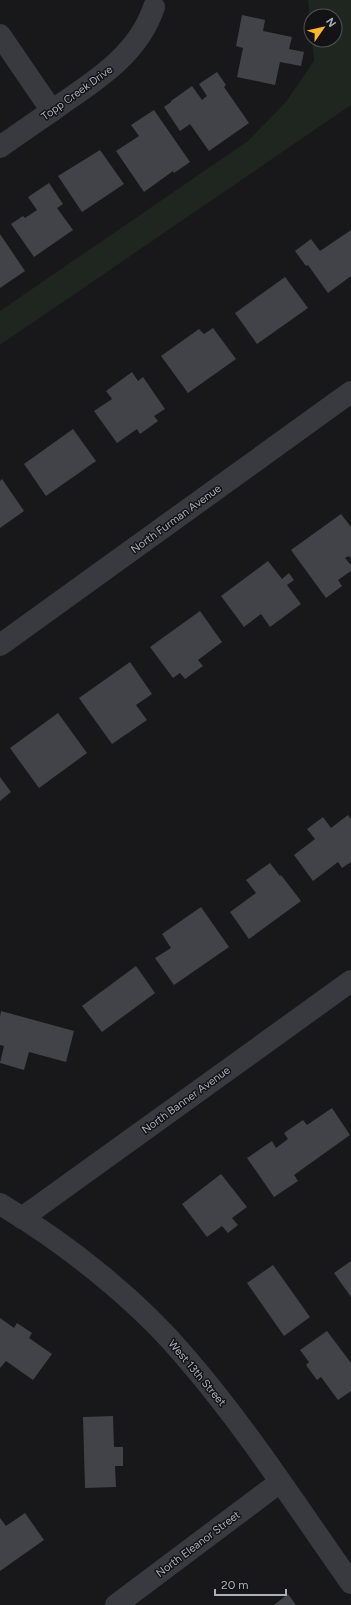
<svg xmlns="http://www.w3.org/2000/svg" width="351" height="1605" viewBox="0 0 351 1605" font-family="Figtree,sans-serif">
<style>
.green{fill:#1e261f}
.building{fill:#424348}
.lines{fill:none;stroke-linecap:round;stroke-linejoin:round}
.street{stroke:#393a40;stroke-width:22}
.labels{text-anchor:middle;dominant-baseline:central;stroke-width:3;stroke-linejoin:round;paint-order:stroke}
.street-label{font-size:11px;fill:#aab0bb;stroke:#131316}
</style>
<rect width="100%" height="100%" fill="#18181b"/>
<!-- green -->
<polygon class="green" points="308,0 351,0 351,105 0,345 0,311 248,141 285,103 314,61 312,40 335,40 335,16 311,16 311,28"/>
<!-- building -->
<g class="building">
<polygon points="242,15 265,20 263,31 292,37 289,49 304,52 301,66 280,62 275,85 237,77 243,48 236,46"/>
<polygon points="217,72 226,85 224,87 249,123 209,151 190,124 180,131 164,107 171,102 171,101 192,86 202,100 207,96 199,84"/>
<polygon points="154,110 190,162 174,173 173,171 144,192 116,151 139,136 131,125"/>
<polygon points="100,150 124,184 82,212 58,176"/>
<polygon points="49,183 63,204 57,208 73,230 34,257 11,224 23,216 25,218 37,210 28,197"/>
<polygon points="351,230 351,276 328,293 308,265 306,266 295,251 311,239 320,251"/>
<polygon points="0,234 25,271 0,288"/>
<polygon points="285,277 308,308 257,344 235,313"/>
<polygon points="213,328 236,359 188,393 161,356 199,329 204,334"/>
<polygon points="132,372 138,381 143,377 165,409 154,416 158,421 140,434 137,429 117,443 94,411 112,399 106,391"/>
<polygon points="73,429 96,461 46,496 24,464"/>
<polygon points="2,479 24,511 0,528 0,481"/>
<polygon points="341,514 351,527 351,559 349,556 345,558 351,565 351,571 338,580 342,586 326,598 291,550"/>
<polygon points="268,561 282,579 289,573 294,580 287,585 301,604 270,627 261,614 244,627 221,596"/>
<polygon points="200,611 222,642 198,660 203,666 185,679 180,673 173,678 150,647"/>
<polygon points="130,662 152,694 136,705 147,720 112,744 79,698"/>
<polygon points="58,713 87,753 39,788 10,748"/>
<polygon points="0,777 11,792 0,801"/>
<polygon points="348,815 351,819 351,862 342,868 338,862 313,881 294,855 315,839 307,829 323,817 331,828"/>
<polygon points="270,863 280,876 281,875 301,901 249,939 230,912 256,893 246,880"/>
<polygon points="201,907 229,947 174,985 155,958 171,948 162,934"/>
<polygon points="136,966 155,993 102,1032 82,1006"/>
<polygon points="1,1011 74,1031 66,1062 29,1052 24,1070 0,1063 4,1046 0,1045 0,1017"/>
<polygon points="332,1108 350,1135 294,1175 298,1181 274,1197 247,1158 272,1141 276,1148 288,1139 284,1133 303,1120 307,1125"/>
<polygon points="221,1174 247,1207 232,1218 238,1225 228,1233 222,1226 207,1237 182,1204"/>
<polygon points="351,1261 351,1297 334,1273"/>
<polygon points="273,1265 310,1317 284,1336 247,1283"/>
<polygon points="0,1318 14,1328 17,1323 32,1333 29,1338 52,1354 33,1380 6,1361 0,1368"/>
<polygon points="327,1331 351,1363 351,1391 338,1400 321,1377 317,1380 306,1365 309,1362 300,1350"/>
<polygon points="113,1416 114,1447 123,1447 123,1466 115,1466 116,1487 85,1488 83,1417"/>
<polygon points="25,1513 44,1540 0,1571 0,1518 6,1526"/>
<polygon points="288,1594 296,1605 274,1605"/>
</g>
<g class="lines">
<!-- street -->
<g class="street">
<polyline points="0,35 52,111"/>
<path d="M0 147C21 132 42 118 63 103 100 78 139 52 154 7"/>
<polyline points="0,645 351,392"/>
<path d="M0 1204C67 1244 138 1300 188 1360 248 1430 298 1508 351 1583"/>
<polyline points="22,1218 351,981"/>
<polyline points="116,1605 280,1482"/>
</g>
</g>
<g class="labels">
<!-- street labels -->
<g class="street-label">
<text transform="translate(77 93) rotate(-36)">Topp Creek Drive</text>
<text transform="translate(176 519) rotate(-36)">North Furman Avenue</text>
<text transform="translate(186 1100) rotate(-36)">North Banner Avenue</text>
<text transform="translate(197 1373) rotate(50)">West 13th Street</text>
<text transform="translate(198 1544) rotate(-37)">North Eleanor Street</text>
</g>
</g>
<!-- north arrow -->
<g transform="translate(323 28) rotate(56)"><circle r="19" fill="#131316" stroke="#4f5258"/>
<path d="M0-3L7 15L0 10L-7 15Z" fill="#fdb52e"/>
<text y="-6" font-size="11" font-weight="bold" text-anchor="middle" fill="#aab0bb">N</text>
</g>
<!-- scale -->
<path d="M215 1589v6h71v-6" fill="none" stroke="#aab0bb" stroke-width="2"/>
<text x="221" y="1589" font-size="12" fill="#aab0bb" stroke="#131316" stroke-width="3" paint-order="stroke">20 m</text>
</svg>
